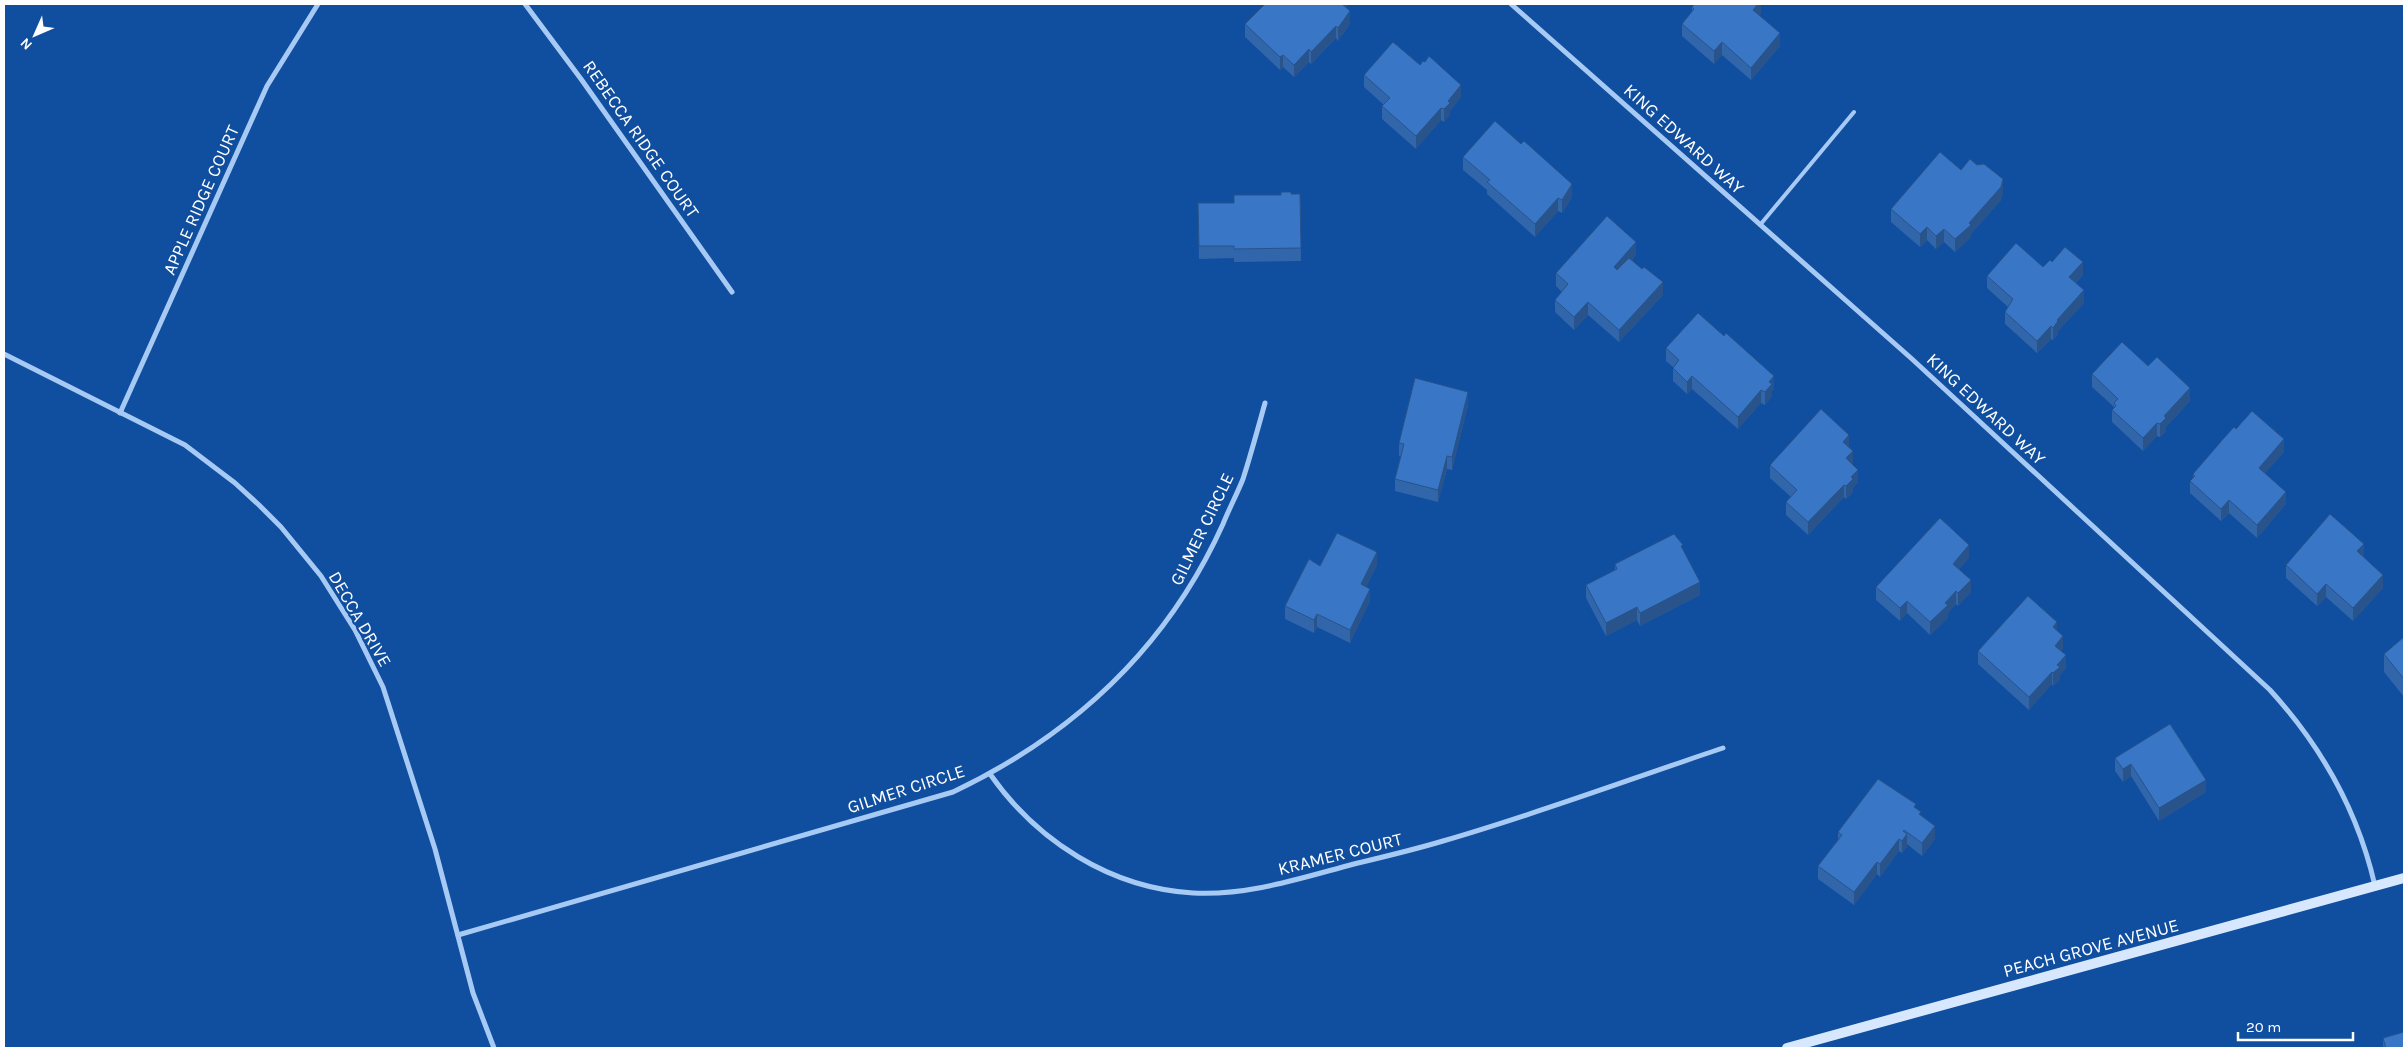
<svg xmlns="http://www.w3.org/2000/svg" width="2408" height="1052" viewBox="0 0 2408 1052" font-family="Karla,sans-serif">
<style>
.lines{fill:none;stroke-linecap:round;stroke-linejoin:round}
.service{stroke:#a7caf5;stroke-width:4}
.minor{stroke:#a7caf5;stroke-width:5}
.secondary{stroke:#d7e8fe;stroke-width:10}
.wall{fill:#3166aa}
.shaded-wall{fill:#28538b}
.building{fill:#3977c6;stroke:#28538b}
.labels{text-anchor:middle;dominant-baseline:central;stroke-width:4.5;stroke-linejoin:round;paint-order:stroke}
.street-label{font-size:18px;fill:#fff;stroke:#104e9f}
</style>
<rect width="100%" height="100%" fill="#104e9f"/>
<g class="lines">
<!-- service -->
<polyline class="service" points="1760,225 1854,112"/>
<!-- minor -->
<g class="minor">
<polyline points="525,4 581,79 732,292"/>
<path d="M1511 4 1912 359 2270 690C2322 747 2358 811 2375 886"/>
<polyline points="4,354 185,445 235,483 259,505 281,527 321,576 355,630 383,687 435,849 473,993 494,1048"/>
<polyline points="120,413 267,86 318,4"/>
<path d="M990 774C1037 841 1110 888 1193 893 1248 896 1301 878 1354 864 1383 857 1413 850 1443 841 1537 814 1630 779 1723 748"/>
<path d="M458 935 953 792C1075 734 1167 648 1223 524 1229 509 1237 494 1243 479 1251 454 1258 428 1265 403"/>
</g>
<!-- secondary -->
<polyline class="secondary" points="1787,1048 2404,878"/>
</g>
<!-- wall -->
<g class="wall">
<polygon points="1347,4 1347,6 1346,7 1350,24 1338,41 1336,38 1311,64 1309,62 1294,77 1283,67 1280,70 1245,37 1245,24"/>
<polygon points="1761,4 1761,14 1759,15 1780,46 1751,80 1722,55 1714,64 1682,36 1682,24 1692,12 1692,7"/>
<polygon points="1420,65 1461,97 1450,111 1450,115 1444,122 1441,120 1416,149 1382,119 1382,106 1384,105 1364,87 1364,75"/>
<polygon points="1463,157 1572,197 1562,213 1558,211 1535,237 1487,194 1487,190 1463,170"/>
<polygon points="1961,170 2003,192 2001,200 1971,234 1971,237 1955,252 1944,242 1936,249 1927,240 1920,247 1891,222 1891,209"/>
<polygon points="1291,194 1300,194 1301,261 1234,262 1234,258 1199,259 1198,216 1234,203 1281,195"/>
<polygon points="1636,255 1632,260 1663,295 1619,342 1588,315 1574,330 1555,312 1555,300 1562,292 1556,286 1556,273"/>
<polygon points="2052,262 2083,275 2076,283 2084,303 2058,331 2058,334 2053,340 2051,339 2037,353 2005,324 2005,312 2008,307 1987,288 1987,276 2043,267"/>
<polygon points="1666,348 1774,389 1772,391 1772,396 1765,405 1761,403 1738,429 1692,389 1687,394 1673,381 1673,367 1666,361"/>
<polygon points="2148,366 2190,401 2166,427 2166,431 2160,437 2157,436 2143,451 2112,422 2112,410 2114,407 2092,387 2092,374"/>
<polygon points="1468,405 1452,470 1447,469 1438,502 1395,491 1395,479 1401,456 1399,456 1399,443"/>
<polygon points="2236,429 2284,452 2265,473 2286,504 2257,538 2229,513 2221,521 2190,493 2190,481 2193,478 2193,474"/>
<polygon points="1849,448 1853,464 1852,464 1858,482 1853,488 1853,492 1846,499 1844,497 1808,535 1786,515 1786,502 1791,497 1770,478 1770,465"/>
<polygon points="1683,549 1700,595 1640,626 1637,620 1606,636 1586,598 1586,585 1615,570 1615,564"/>
<polygon points="2363,557 2383,588 2353,621 2326,597 2317,606 2286,578 2286,565 2364,557"/>
<polygon points="1969,558 1959,569 1971,592 1958,606 1956,604 1948,613 1948,618 1930,635 1907,613 1900,621 1876,600 1876,587"/>
<polygon points="1377,565 1366,587 1370,601 1350,643 1317,627 1314,633 1285,619 1285,606 1320,566"/>
<polygon points="2057,631 2063,649 2061,651 2066,668 2060,675 2060,680 2053,686 2052,684 2029,710 1978,664 1978,651"/>
<polygon points="2404,637 2404,697 2384,672 2384,654"/>
<polygon points="2115,758 2206,780 2206,792 2159,821 2131,776 2123,782 2115,771"/>
<polygon points="1916,808 1935,839 1922,856 1907,844 1907,847 1902,853 1899,851 1880,877 1877,874 1854,905 1818,879 1818,866 1838,840 1838,832"/>
<polygon points="2383,1038 2404,1048 2383,1048"/>
</g>
<!-- shaded-wall -->
<g class="shaded-wall">
<polygon points="1339,4 1347,4 1347,6 1339,14"/>
<polygon points="1758,4 1761,4 1761,14 1753,23 1753,10"/>
<polygon points="1350,11 1350,24 1338,41 1338,28"/>
<polygon points="1336,26 1336,38 1311,64 1311,52"/>
<polygon points="1780,33 1780,46 1751,80 1751,68"/>
<polygon points="1722,42 1722,55 1714,64 1714,51"/>
<polygon points="1309,49 1309,62 1294,77 1294,65"/>
<polygon points="1283,55 1283,67 1280,70 1280,57"/>
<polygon points="1461,85 1461,97 1450,111 1450,115 1444,122 1444,109 1448,101"/>
<polygon points="1441,108 1441,120 1416,149 1416,136"/>
<polygon points="2003,179 2003,192 2001,200 1971,234 1971,237 1955,252 1955,239 1969,223"/>
<polygon points="1572,184 1572,197 1562,213 1562,200"/>
<polygon points="1558,198 1558,211 1535,237 1535,224"/>
<polygon points="1927,227 1927,240 1920,247 1920,234"/>
<polygon points="1944,229 1944,242 1936,249 1936,236"/>
<polygon points="1636,242 1636,255 1614,280 1614,267"/>
<polygon points="2083,262 2083,275 2069,290 2069,277"/>
<polygon points="1663,282 1663,295 1619,342 1619,330"/>
<polygon points="2084,290 2084,303 2058,331 2058,334 2053,340 2053,328 2057,320"/>
<polygon points="1588,302 1588,315 1574,330 1574,317"/>
<polygon points="2051,326 2051,339 2037,353 2037,341"/>
<polygon points="1692,376 1692,389 1687,394 1687,382"/>
<polygon points="1774,376 1774,389 1772,391 1772,396 1765,405 1765,392 1769,382"/>
<polygon points="2190,388 2190,401 2166,427 2166,431 2160,437 2160,424 2164,416"/>
<polygon points="1761,390 1761,403 1738,429 1738,417"/>
<polygon points="1468,392 1468,405 1452,470 1452,457"/>
<polygon points="2157,423 2157,436 2143,451 2143,438"/>
<polygon points="1849,435 1849,448 1843,442"/>
<polygon points="2284,439 2284,452 2259,480 2259,468"/>
<polygon points="1853,451 1853,464 1846,471 1846,458"/>
<polygon points="1447,456 1447,469 1438,502 1438,490"/>
<polygon points="1858,470 1858,482 1853,488 1853,492 1846,499 1846,486 1851,477"/>
<polygon points="1844,485 1844,497 1808,535 1808,522"/>
<polygon points="2286,492 2286,504 2257,538 2257,525"/>
<polygon points="2229,500 2229,513 2221,521 2221,509"/>
<polygon points="2364,544 2364,557 2357,564 2357,551"/>
<polygon points="1969,545 1969,558 1953,576 1953,564"/>
<polygon points="1377,552 1377,565 1361,597 1361,584"/>
<polygon points="2383,575 2383,588 2353,621 2353,608"/>
<polygon points="1971,580 1971,592 1958,606 1958,593"/>
<polygon points="1700,582 1700,595 1640,626 1640,613"/>
<polygon points="2326,584 2326,597 2317,606 2317,594"/>
<polygon points="1370,589 1370,601 1350,643 1350,630"/>
<polygon points="1956,591 1956,604 1948,613 1948,618 1930,635 1930,622"/>
<polygon points="1907,601 1907,613 1900,621 1900,608"/>
<polygon points="1637,607 1637,620 1606,636 1606,623"/>
<polygon points="1317,614 1317,627 1314,633 1314,620"/>
<polygon points="2057,622 2057,634 2053,627"/>
<polygon points="2063,636 2063,649 2055,658 2055,646"/>
<polygon points="2066,655 2066,668 2060,675 2060,680 2053,686 2053,673 2057,665"/>
<polygon points="2052,672 2052,684 2029,710 2029,697"/>
<polygon points="2131,764 2131,776 2123,782 2123,769"/>
<polygon points="2206,780 2206,792 2159,821 2159,808"/>
<polygon points="1935,826 1935,839 1922,856 1922,843"/>
<polygon points="1904,830 1904,837 1907,834 1907,847 1902,853 1902,841"/>
<polygon points="1899,839 1899,851 1880,877 1880,864"/>
<polygon points="1877,862 1877,874 1854,905 1854,892"/>
</g>
<!-- building -->
<g class="building">
<polygon points="1265,4 1342,4 1350,11 1338,28 1336,26 1311,52 1309,49 1294,65 1283,55 1280,57 1245,24"/>
<polygon points="1694,4 1758,4 1753,10 1780,33 1751,68 1722,42 1714,51 1682,24 1694,9 1692,7"/>
<polygon points="1393,42 1420,65 1423,61 1425,62 1429,56 1461,85 1448,101 1450,103 1444,109 1441,108 1416,136 1382,106 1390,98 1364,75"/>
<polygon points="1495,121 1521,144 1524,141 1572,184 1562,200 1558,198 1535,224 1487,182 1490,180 1463,157"/>
<polygon points="1940,152 1961,170 1970,159 1977,165 1984,164 2003,179 2001,187 1969,223 1971,225 1955,239 1944,229 1936,236 1927,227 1920,234 1891,209"/>
<polygon points="1281,192 1291,192 1291,194 1300,194 1301,248 1234,249 1234,246 1199,246 1198,203 1234,203 1234,195 1281,195"/>
<polygon points="1607,216 1636,242 1614,267 1617,270 1629,258 1642,269 1644,267 1663,282 1619,330 1588,302 1574,317 1555,300 1568,284 1556,273"/>
<polygon points="2016,243 2043,267 2050,260 2052,262 2065,247 2083,262 2069,277 2084,290 2057,320 2058,321 2053,328 2051,326 2037,341 2005,312 2013,299 1987,276"/>
<polygon points="1698,313 1724,336 1726,333 1774,376 1769,382 1772,384 1765,392 1761,390 1738,417 1692,376 1687,382 1673,368 1679,360 1666,348"/>
<polygon points="2122,342 2148,366 2157,357 2190,388 2164,416 2166,418 2160,424 2157,423 2143,438 2112,410 2116,406 2114,403 2118,399 2092,374"/>
<polygon points="1415,378 1468,392 1452,457 1447,456 1438,490 1395,479 1404,444 1399,443"/>
<polygon points="1821,409 1849,435 1843,442 1853,451 1846,458 1858,470 1851,477 1853,479 1846,486 1844,485 1808,522 1786,502 1797,490 1770,465"/>
<polygon points="2252,411 2284,439 2259,468 2286,492 2257,525 2229,500 2221,509 2190,481 2195,476 2193,474 2224,438 2234,427 2236,429"/>
<polygon points="2330,514 2364,544 2357,551 2383,575 2353,608 2326,584 2317,594 2286,565"/>
<polygon points="1940,518 1969,545 1953,564 1971,580 1958,593 1956,591 1945,603 1948,605 1930,622 1907,601 1900,608 1876,587"/>
<polygon points="1337,533 1377,552 1361,584 1370,589 1350,630 1317,614 1314,620 1285,606 1309,559 1320,566"/>
<polygon points="1674,534 1683,545 1681,546 1700,582 1640,613 1637,607 1606,623 1586,585 1617,569 1615,564"/>
<polygon points="2028,596 2057,622 2053,627 2063,636 2055,646 2066,655 2057,665 2060,667 2053,673 2052,672 2029,697 1978,651"/>
<polygon points="2404,637 2404,679 2384,654"/>
<polygon points="2170,724 2206,780 2159,808 2131,764 2123,769 2115,758"/>
<polygon points="1878,779 1916,804 1914,807 1921,812 1919,814 1935,826 1922,843 1904,830 1903,831 1907,834 1902,841 1899,839 1880,864 1877,862 1854,892 1818,866 1842,835 1838,832"/>
<polygon points="2404,1032 2404,1048 2386,1048 2383,1038"/>
</g>
<g class="labels">
<!-- street labels -->
<g class="street-label">
<text transform="translate(641 139) rotate(55)">REBECCA RIDGE COURT</text>
<text transform="translate(1684 139) rotate(42)">KING EDWARD WAY</text>
<text transform="translate(201 200) rotate(-66)">APPLE RIDGE COURT</text>
<text transform="translate(1986 409) rotate(43)">KING EDWARD WAY</text>
<text transform="translate(1202 529) rotate(-64)">GILMER CIRCLE</text>
<text transform="translate(360 619) rotate(60)">DECCA DRIVE</text>
<text transform="translate(906 789) rotate(-18)">GILMER CIRCLE</text>
<text transform="translate(1340 854) rotate(-14)">KRAMER COURT</text>
<text transform="translate(2091 948) rotate(-15)">PEACH GROVE AVENUE</text>
</g>
</g>
<!-- border -->
<rect width="2408" height="1052" fill="none" stroke="#ffffff" stroke-width="10"/>
<!-- north arrow -->
<g transform="translate(35 35) rotate(225)" stroke="#104e9f" stroke-width="4" paint-order="stroke">
<path d="M0-4L9 19L0 12L-9 19Z" fill="#ffffff"/>
<text y="-8" font-size="14" font-weight="bold" text-anchor="middle" fill="#ffffff">N</text>
</g>
<!-- scale -->
<path d="M2238 1032v8h115v-8" fill="none" stroke="#ffffff" stroke-width="2.5"/>
<text x="2246" y="1032" font-size="15" fill="#ffffff" stroke="#104e9f" stroke-width="4" paint-order="stroke">20 m</text>
</svg>
